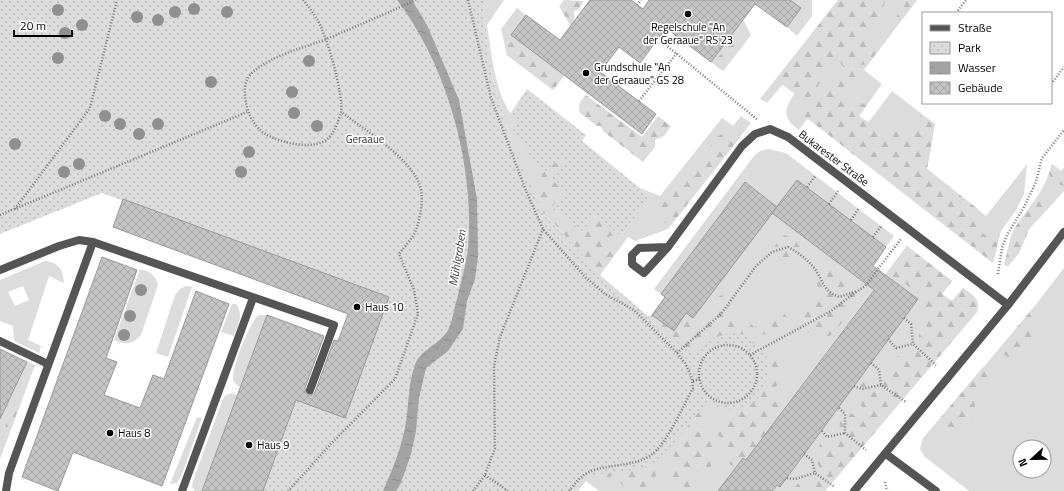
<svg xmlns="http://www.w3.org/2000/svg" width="1064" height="491" viewBox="0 0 1064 491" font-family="'Titillium Web',sans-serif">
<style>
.green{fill:#dcdcdc;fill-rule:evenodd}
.forest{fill:url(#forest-firs);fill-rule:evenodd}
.park{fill:url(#park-dots)}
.water{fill:url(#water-ripples)}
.building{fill:url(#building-cross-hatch);stroke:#999}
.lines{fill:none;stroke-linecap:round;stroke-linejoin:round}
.path{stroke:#777;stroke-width:2.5;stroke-dasharray:1 2;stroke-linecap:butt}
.service{stroke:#555;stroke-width:8}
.minor{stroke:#555;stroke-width:8}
.tertiary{stroke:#555;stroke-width:8}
.tree{fill:#8f8f8f}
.poi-dot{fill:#000;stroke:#fff;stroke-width:1.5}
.labels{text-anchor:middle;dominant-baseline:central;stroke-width:3;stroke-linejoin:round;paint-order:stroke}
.poi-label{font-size:11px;fill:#000;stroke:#fff;text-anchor:start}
.park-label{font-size:11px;fill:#333;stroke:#fff}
.street-label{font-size:11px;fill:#000;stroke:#fff}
.water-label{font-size:12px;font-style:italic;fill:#444;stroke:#fff}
</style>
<defs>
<pattern id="forest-firs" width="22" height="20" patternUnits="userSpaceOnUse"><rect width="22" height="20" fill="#dcdcdc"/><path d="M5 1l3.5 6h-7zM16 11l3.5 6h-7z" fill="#bbb"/></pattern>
<pattern id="park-dots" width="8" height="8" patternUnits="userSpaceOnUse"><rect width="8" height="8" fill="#dcdcdc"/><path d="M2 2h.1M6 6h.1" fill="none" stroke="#bbb" stroke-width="1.8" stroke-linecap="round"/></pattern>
<pattern id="water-ripples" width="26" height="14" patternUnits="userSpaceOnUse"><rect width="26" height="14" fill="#a3a3a3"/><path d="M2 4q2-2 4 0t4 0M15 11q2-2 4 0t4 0" fill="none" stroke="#8b8b8b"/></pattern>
<pattern id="building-cross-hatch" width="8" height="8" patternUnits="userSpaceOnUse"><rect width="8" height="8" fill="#c4c4c4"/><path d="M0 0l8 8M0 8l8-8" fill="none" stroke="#a7a7a7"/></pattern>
</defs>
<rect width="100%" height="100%" fill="#fff"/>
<!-- green -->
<g class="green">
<path d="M489 0H504L487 25C492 56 495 96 516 121L511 126 562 157 565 190 551 208 582 231 595 216 621 236 651 197 640 188 660 196 722 118 733 126 741 116 751 123 668 229 635 241 628 237 600 275 580 252 543 214 526 180 511 141 492 76 483 7Z"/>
<polygon points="790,0 812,0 812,16 797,36 787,27 801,8"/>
<path d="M838 0H917L864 70 882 84 859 116 868 123 892 91 935 124 927 169 986 216 1027 164 1024 194 1016 210 1001 231 993 263 808 118 799 130C782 118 784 109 795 93L783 84 767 103 760 99Z"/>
<polygon points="517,8 526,15 565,75 553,90 507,55 501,29"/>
<polygon points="714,8 738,10 751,35 723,71 711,62 738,26"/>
<polygon points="768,149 786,153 894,236 886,247 797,180 777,207 745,183 661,294 654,289 754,156 760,151"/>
<polygon points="1052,164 1061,171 1064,168 1064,191 1029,229 1019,253 1008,266 1004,265 1011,237 1016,226 1037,198 1046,181"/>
<polygon points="772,213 873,290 746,460 743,458 718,491 599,491 586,481 578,491 517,491 636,320 652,315 673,331 686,313 693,318"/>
<path d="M907 246 952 281 942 294 952 301 963 288C972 295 981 299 977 312L825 491H772L777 485 787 478 918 299 885 275Z"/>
<path d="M45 261C59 262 63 270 64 283L49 276 28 340 41 346 39 353 14 341 13 326 0 321V280ZM23 286 29 300 15 306 8 292Z"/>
<path d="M1064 268V491H969L925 457 920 449 923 438 1027 316ZM1020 447H1044V471H1020Z"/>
<path d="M140 269C150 272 155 274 158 285L141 335C132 345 126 345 114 340Z"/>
<polygon points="186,286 192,287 168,357 156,353 175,295 180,289"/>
<path d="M232 304H236C244 315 238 325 234 336L221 332Z"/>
<path d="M259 315H267L240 387C237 385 233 383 233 378 232 367 251 319 259 315Z"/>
<polygon points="27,362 35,365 0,459 0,389 11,395"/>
<polygon points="231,393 238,395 202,491 195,491 192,487 193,481 222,401 225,396"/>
<polygon points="197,417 202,418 182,474 177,483 170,484"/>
</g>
<!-- forest -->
<g class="forest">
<polygon points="564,0 584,1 579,9 574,11 574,22 570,25 559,6"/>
<path d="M838 0H886L876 24 863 35 870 37 881 47 868 64 861 65 857 74 859 82 851 91 842 97 845 105 858 102 867 105 859 116C869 124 881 125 892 133L902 131 909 136 916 132 917 124 921 114 935 124 927 169 978 209C981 228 977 235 998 241L993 263 799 112 806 102 777 81 778 77 807 40 816 38 812 33ZM838 59 844 68 839 82C824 88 821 90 816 106L806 102Z"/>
<polygon points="906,0 917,0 898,25 897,16"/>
<path d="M737 37 743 38 745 43 723 71 716 66C716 57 718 57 724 52 730 47 728 42 737 37Z"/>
<path d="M512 42C521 42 529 51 533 57L539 58 563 77 553 90 507 55 505 46Z"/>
<polygon points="586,95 642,137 658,116 671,126 664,136 655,140 655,147 643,162 604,132 601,126 597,126 579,112 580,102"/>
<path d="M728 132 735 133 739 139 671 225C662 223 651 213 661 204 663 203 665 202 667 201 670 198 671 192 673 189L685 185C692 172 699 163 710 154 712 140 715 136 728 132Z"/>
<path d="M562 157 565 161 551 179 560 186C559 197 554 211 543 214L535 198 539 196 542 174Z"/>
<polygon points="1052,164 1061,171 1064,168 1064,186 1053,182 1049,174"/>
<polygon points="1041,191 1046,199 1056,200 1029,229 1019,253 1008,266 1004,265 1011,237 1016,226"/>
<polygon points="558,213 582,231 595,216 616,232 614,235 608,237 607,243 611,245 617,251 600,275 555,224"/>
<path d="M785 235 795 240 801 249 797 261 776 258C774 246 774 242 785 235Z"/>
<path d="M907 246 952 281 942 294 952 301 963 288C972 295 981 299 977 312L825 491H783L786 487 794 488 800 481 821 474 817 460 820 443 828 441H839L840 419 851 413 858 418 867 411 858 403 854 391 866 380 875 379 885 370H895L896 358 918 341 919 334 927 327 921 313 922 294 914 291 901 280 895 282 885 275Z"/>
<polygon points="821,267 832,267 847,283 854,285 861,295 853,305 848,316 830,336 817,337 807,332 802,317 808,307 823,300 816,282"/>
<path d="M724 294H730L729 320C739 317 747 318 754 327L762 324 775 313H784L790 322C780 331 772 334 759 335L756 346 702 393C707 406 707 414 701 427L714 441V453L710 469 700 471 694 474V491H673L671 464 675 455 662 463 659 472 642 490C625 490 621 487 615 471L606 482 597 480 588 474 636 320 652 315 674 331 681 321C701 324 710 318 716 298Z"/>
<path d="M1032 309 1035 312C1031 337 1039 348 1012 360L998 350Z"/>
<path d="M769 355 778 359C787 380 774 380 773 400L784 409 746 460 743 458 736 467 726 463 722 452 723 440 714 431 716 419 727 421C749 410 754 380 762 358Z"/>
<polygon points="983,367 988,378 972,394 975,404 973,422 960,428 948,430 936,423"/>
<polygon points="0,389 11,395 21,403 10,430 5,428 12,408 0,404"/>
</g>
<!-- park -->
<g class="park">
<path d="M0 0H489L483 7 492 76 511 141 543 214 580 252 600 275 691 353C711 339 718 332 744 334L765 354 769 370 765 385 756 402 737 410 718 409 707 402C695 416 667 455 653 463 634 473 607 473 586 476L573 491H263L297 399 345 417 389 297 102 193 0 234Z"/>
<polygon points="527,89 586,135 582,141 651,197 621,236 595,216 582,231 551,208 565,190 550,179 565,161 561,157 542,174 511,126 516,121 510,114"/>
</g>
<!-- water -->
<path class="water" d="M397 0H412L427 25 459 100 477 199 478 256 475 279 467 301 463 329 448 351 426 368 419 398 416 431 411 454 401 483 396 491H383C393 468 402 447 406 422 409 403 408 384 415 365 420 349 442 344 449 328 453 319 454 308 457 299 461 282 466 265 468 248 475 166 447 65 397 0Z"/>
<!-- building -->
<g class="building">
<polygon points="590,0 631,0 643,9 649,0 790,0 801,8 787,27 755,4 711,62 666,28 640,63 619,47 600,72 656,114 642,134 511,35 526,15 560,40"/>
<polygon points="797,180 886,247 873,266 918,299 780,487 777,485 772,491 718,491 743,458 746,460 874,290 772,213"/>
<polygon points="745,182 777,207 693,318 686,313 674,331 652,315 665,297 661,294"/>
<polygon points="123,199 389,297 345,418 296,400 263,491 202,491 267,315 324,336 305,388 306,393 311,395 315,392 334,340 338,341 348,314 113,227"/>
<polygon points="102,257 137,270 106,358 117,362 104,395 140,408 153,375 164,379 196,291 229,304 162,486 73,452 58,491 22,477"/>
<polygon points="0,349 27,362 0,419"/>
</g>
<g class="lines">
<!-- path -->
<g class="path">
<path d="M303 0C308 6 313 13 317 19 327 35 344 96 341 113 339 119 335 130 331 135 319 153 279 143 264 133 254 126 248 114 246 103 244 91 243 81 253 72 273 55 300 49 324 40 355 27 385 14 416 0"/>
<path d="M468 0 491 98 526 191 543 229 585 277 605 294 634 310 677 353 685 363 692 378 693 388C683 406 667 444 651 455 631 469 603 462 584 475 578 479 573 486 569 491"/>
<polyline points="637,5 641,0"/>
<polyline points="956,13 966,0"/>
<polyline points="676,35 667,46 758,120"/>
<polyline points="1051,84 1064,67"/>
<polyline points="639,101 677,53"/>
<polyline points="807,187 816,175"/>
<polyline points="829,204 838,191"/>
<polyline points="15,209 90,108 117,0"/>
<polyline points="0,215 247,112"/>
<polyline points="851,220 859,208"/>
<polyline points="873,237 882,225"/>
<polyline points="998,274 1002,248 1007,235 1024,207 1036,182 1042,158 1064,130"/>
<polyline points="904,318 911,324 913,344 936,365"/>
<polyline points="888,339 896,348 913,344"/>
<circle cx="728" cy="374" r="29"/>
<path d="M677 353 721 314 756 266 772 252 788 247C799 253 807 259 815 269 824 282 822 290 839 297L857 291"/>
<polyline points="750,355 831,311 848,298 865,286 901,239"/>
<polyline points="871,363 879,370 881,385 906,402"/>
<polyline points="693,381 700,379"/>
<polyline points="854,386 862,389 881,385"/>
<polyline points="839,408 845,414 845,433 866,450"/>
<polyline points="822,431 827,437 845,433"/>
<polyline points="804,454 812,460 815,473 835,487"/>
<polyline points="485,475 508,491"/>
<polyline points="787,478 795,479 815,473"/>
<polyline points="885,482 887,491"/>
<path d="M288 491 330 445 395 379 418 314 414 290 399 254C404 247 411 240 415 232 421 218 425 194 418 181 405 154 365 130 341 112"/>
<polyline points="473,491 485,475 495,448 494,366 500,337 543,229"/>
</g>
<!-- service -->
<g class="service">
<polyline points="0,270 59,246 79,240 93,242 334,325 310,390"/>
<polyline points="0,341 48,364"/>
<polyline points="6,491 9,473 93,242"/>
<polyline points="182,491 253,298"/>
</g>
<!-- minor -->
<g class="minor">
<polyline points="668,247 639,248 632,255 632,264 644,273 668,247 742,146 755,134 770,129 788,137 1008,305"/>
<polyline points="886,454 936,491"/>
</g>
<!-- tertiary -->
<polyline class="tertiary" points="854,491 1008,305 1064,232"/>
</g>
<!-- trees -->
<g class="tree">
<circle cx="194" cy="9" r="6"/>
<circle cx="58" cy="10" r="6"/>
<circle cx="175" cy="12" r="6"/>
<circle cx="227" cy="12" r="6"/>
<circle cx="137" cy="17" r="6"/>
<circle cx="158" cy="20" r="6"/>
<circle cx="82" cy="25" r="6"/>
<circle cx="65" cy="33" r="6"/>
<circle cx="58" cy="58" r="6"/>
<circle cx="309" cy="61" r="6"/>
<circle cx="211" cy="82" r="6"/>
<circle cx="292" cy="92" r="6"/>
<circle cx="294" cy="113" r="6"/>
<circle cx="105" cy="116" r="6"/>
<circle cx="120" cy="124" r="6"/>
<circle cx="158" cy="124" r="6"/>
<circle cx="317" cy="126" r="6"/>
<circle cx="139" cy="134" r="6"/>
<circle cx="15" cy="144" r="6"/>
<circle cx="249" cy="152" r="6"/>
<circle cx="79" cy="164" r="6"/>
<circle cx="64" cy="172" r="6"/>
<circle cx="241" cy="172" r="6"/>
<circle cx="141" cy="290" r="6"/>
<circle cx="130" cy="316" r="6"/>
<circle cx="124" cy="335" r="6"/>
</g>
<!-- markers -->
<g class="poi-dot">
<circle cx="688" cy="14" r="4"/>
<circle cx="586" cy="73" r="4"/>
<circle cx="357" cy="307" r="4"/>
<circle cx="110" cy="433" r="4"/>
<circle cx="249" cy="445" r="4"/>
</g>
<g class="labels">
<!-- poi labels -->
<g class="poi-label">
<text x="688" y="27" text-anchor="middle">Regelschule "An<tspan x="688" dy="13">der Geraaue" RS 23</tspan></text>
<text x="594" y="67">Grundschule "An<tspan x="594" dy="13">der Geraaue" GS 28</tspan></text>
<text x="365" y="307">Haus 10</text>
<text x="118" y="433">Haus 8</text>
<text x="257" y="445">Haus 9</text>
</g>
<!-- park labels -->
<g class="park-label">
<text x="365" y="139">Geraaue</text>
</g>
<!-- street labels -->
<g class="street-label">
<text transform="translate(834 158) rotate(37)">Bukarester Straße</text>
</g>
<!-- water labels -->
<g class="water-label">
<text transform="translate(457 258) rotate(-81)">Mühlgraben</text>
</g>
</g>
<!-- legend -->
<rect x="922" y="12" width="130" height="92" fill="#ffffff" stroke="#999999"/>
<rect x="930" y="25" width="20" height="6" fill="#555555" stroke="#999999"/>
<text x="958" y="32" font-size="12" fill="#000000">Straße</text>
<rect x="930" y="42" width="20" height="12" fill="url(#park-dots)" stroke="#999999"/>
<text x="958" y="52" font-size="12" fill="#000000">Park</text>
<rect x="930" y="62" width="20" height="12" fill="url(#water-ripples)" stroke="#999999"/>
<text x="958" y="72" font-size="12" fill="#000000">Wasser</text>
<rect x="930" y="82" width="20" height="12" fill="url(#building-cross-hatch)" stroke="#999999"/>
<text x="958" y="92" font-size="12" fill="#000000">Gebäude</text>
<!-- north arrow -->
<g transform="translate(1032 459) rotate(248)"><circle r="19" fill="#ffffff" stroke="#999999"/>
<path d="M0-3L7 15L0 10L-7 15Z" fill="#000000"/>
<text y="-6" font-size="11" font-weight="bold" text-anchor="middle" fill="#000000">N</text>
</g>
<!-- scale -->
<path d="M14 30v6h58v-6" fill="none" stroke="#000000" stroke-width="2"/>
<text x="20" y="30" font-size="12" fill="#000000" stroke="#ffffff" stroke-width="3" paint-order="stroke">20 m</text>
</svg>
